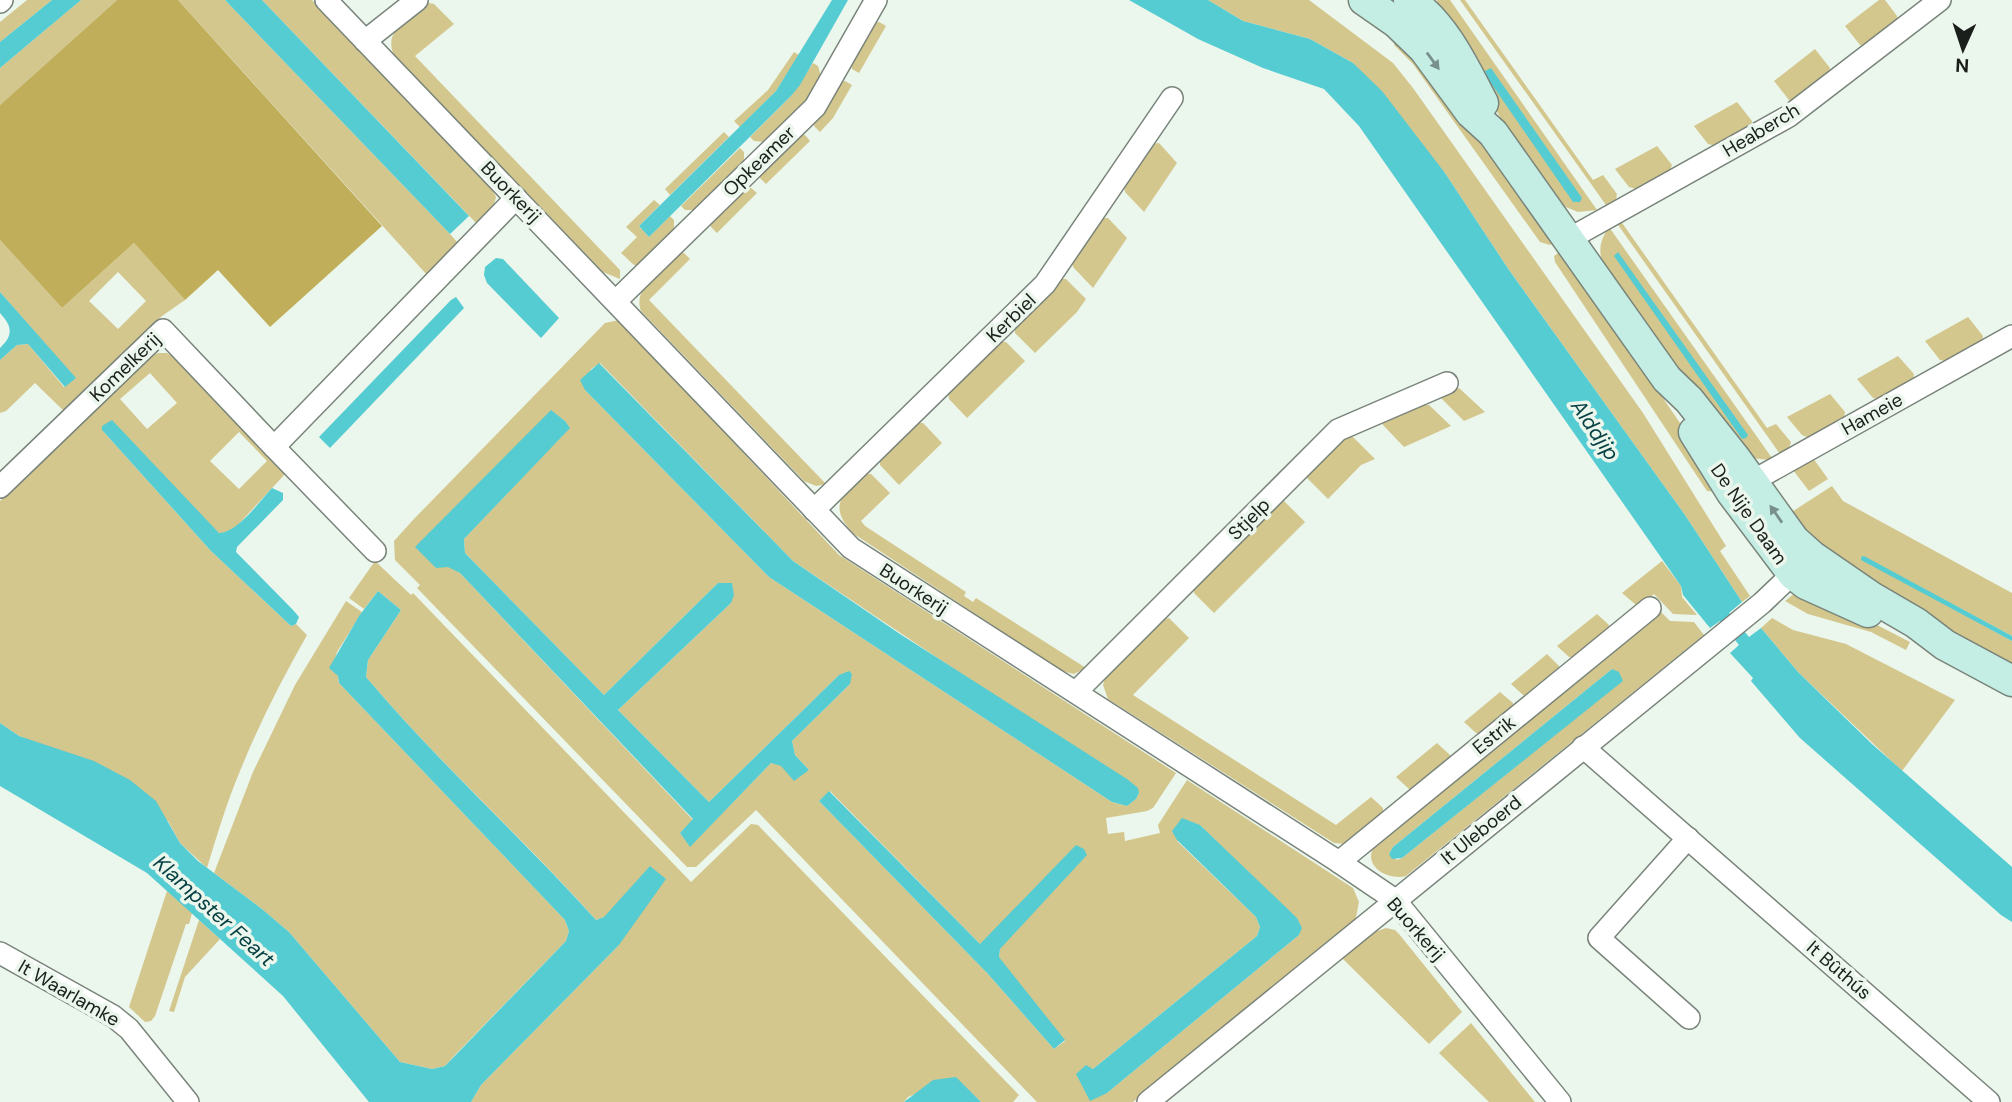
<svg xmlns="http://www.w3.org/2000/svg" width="2012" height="1102" viewBox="0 0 2012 1102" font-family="'DM Sans',sans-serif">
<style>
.green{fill:#d4c78d;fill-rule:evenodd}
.forest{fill:#c0ae5a}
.water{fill:#54ccd2}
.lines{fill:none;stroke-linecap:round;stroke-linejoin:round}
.street-casing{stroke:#79847a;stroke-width:24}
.secondary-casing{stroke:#79847a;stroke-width:33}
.street{stroke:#fff;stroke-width:21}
.secondary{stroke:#c4ede4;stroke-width:30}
.oneway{fill:#78908a}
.labels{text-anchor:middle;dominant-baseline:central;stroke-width:7;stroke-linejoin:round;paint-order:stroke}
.street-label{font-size:19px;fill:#1b1f1b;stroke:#ebf6ec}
.water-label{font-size:21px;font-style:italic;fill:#084144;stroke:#ebf6ec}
</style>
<rect width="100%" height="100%" fill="#ebf6ec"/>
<!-- green -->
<g class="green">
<polygon points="27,0 52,0 0,42 0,22"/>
<polygon points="81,0 117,0 0,105 0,68"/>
<polygon points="178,0 225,0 450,234 459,244 428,276"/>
<polygon points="262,0 312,0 490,185 496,197 492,211 478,225"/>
<polygon points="1208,0 1309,0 1393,63 1413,88 1643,413 1726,546 1720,551 1750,596 1742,602 1685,515 1509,270 1445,173 1353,63 1310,39 1243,21"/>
<polygon points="1437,0 1450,0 1597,210 1578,212 1561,205 1506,127 1438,12"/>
<polygon points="1460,0 1465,0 1593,180 1603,175 1617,194 1616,200 1606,205"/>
<polygon points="1879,0 1885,0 1897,16 1897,21 1865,46 1860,45 1845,26"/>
<path d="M429 3 434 4 454 24 415 56 620 270V279L603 272 394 55C382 30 412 16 429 3Z"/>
<polygon points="879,22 886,26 859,73 852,69 851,64 874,23"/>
<polygon points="1398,34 1422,58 1556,242 1550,245 1540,242 1413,64 1394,45"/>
<polygon points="1815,49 1830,68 1829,73 1794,101 1789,100 1774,81"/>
<polygon points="794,52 799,55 776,91 740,127 734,121 768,90"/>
<polygon points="813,63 818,66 821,76 808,99 765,142 754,141 750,137 791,96"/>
<polygon points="845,81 852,85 833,118 820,132 814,126 814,120 840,82"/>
<polygon points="1737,102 1752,121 1751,127 1716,146 1708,144 1694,126"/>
<polygon points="724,132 729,137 670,195 665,189"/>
<polygon points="799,135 805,135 810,141 766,184 760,178 760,173"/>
<polygon points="1159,143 1177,163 1144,212 1125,192 1124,185 1152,144"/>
<polygon points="1657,146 1672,165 1670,170 1636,189 1629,187 1615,169"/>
<polygon points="740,148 744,152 744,161 694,210 685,210 681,206"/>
<polygon points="746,187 751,188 757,193 717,233 711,227 710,222"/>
<polygon points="654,200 660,205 639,226 649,237 670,216 674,220 674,230 638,265 634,265 621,253 637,237 626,227"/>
<polygon points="1102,218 1108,218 1127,238 1093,288 1073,267 1072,263"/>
<polygon points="1620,220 1767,428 1776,424 1791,442 1789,448 1780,454 1616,222"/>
<path d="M1609 227 1772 458 1769 460 1751 458 1706 411 1605 267C1597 252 1600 240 1609 227Z"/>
<path d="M0 240 62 308 134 243 185 300 162 316 64 411 35 383 6 411 0 413V360L17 345 28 344 64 387 75 378 0 292ZM118 272 146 301 118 329 89 301Z"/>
<polygon points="1562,250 1680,423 1721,490 1719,492 1707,491 1555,262 1554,256"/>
<path d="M679 252 684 253 690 259 649 300 826 484 816 486 804 481 641 311C632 287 664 268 679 252Z"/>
<polygon points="1061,279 1066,279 1086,299 1077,312 1035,353 1015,333 1015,327"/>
<polygon points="1968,317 1983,336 1982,341 1946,361 1940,360 1925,341"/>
<path d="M619 320 839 555 1176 773 1153 808 1147 811 1106 818 1108 834 1124 832 1125 841 1160 833 1158 825 1187 780 1353 888 1359 902 1355 922 1133 1102H1037L756 810 696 867H687L417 588 420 585 395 560 394 541 413 520 605 323ZM600 363 793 561 1139 793 1136 799 1127 806 1112 802 769 577 585 390 591 369ZM551 411 565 421 569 428 464 539 465 553 604 695 718 583 731 603 618 710 709 802 839 675 850 684 792 741 795 755 809 770 771 763 690 846 680 833 693 820 460 573 416 547ZM830 791 980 944 1000 949 999 957 1002 963 1065 1041 1054 1049 988 974 819 801ZM1200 825 1248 872 1299 935 1107 1093 1088 1068 1093 1069 1257 936 1260 927 1256 917 1177 841Z"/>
<polygon points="1000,342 1006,342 1025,361 967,418 949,399 948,392"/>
<path d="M158 353H167L177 359 286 473 235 528 226 533H219L102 430 211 551 291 626 296 624 307 635C282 679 259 724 240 771 227 802 217 835 207 868L180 843 168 821 47 747 19 736 0 723V501L149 357ZM150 373 177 403 147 429 120 399ZM239 432 267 461 239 489 210 461Z"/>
<polygon points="1898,356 1914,374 1913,380 1877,399 1873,398 1857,379"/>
<polygon points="1459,388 1485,412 1464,421 1441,398 1441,396"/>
<polygon points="1830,394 1845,412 1844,418 1809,438 1802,435 1787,417"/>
<polygon points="1419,405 1429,405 1451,426 1404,447 1383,425 1383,421"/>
<polygon points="917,423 923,423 942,443 899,485 880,465 880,458"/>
<polygon points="1346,437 1353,437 1375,459 1361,465 1328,499 1307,478 1308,474"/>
<polygon points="1813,458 1828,479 1809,491 1793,470"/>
<path d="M864 473 871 474 890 493 861 521 865 526 966 592 964 596 973 602 976 598 1086 668 1074 674 1062 671 854 534C827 506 842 496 864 473Z"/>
<polygon points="1832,486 1843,501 2012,593 2012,636 1864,557 1860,558 2012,641 2012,664 1917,614 1843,567 1787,515"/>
<polygon points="1281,501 1284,501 1305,522 1214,613 1194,593 1194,587"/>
<path d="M375 561 411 595 413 593 691 882 751 824 758 825 1019 1095 1013 1102H981L955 1077 908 1097 904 1102H471L481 1085 619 945 604 917 596 920C522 837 438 762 366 677L368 660 401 610 378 591 364 609 349 598Z"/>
<polygon points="1662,561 1681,586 1682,597 1697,615 1673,614 1654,594 1640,605 1635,604 1622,593"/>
<polygon points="1795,593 1875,624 1910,642 1906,650 1871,632 1808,614 1785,601"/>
<polygon points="346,601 362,612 337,652 335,659 339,683 565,920 569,931 566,941 454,1056 445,1066 432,1069 400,1062 289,932 262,909 214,873 253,772 295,685"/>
<path d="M1661 612 1670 621 1694 622 1704 635 1406 876C1387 881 1361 865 1375 845ZM1612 669 1622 681 1402 858 1397 860 1389 854 1393 847Z"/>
<polygon points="1597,614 1609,625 1608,630 1575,657 1569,657 1557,646"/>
<polygon points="1169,618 1189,638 1133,695 1336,825 1371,797 1383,808 1383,814 1344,844 1334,843 1108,699 1103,685 1106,675 1163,619"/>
<polygon points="1772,618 1793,630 1846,644 1955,700 1902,771 1798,672 1761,628"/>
<polygon points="1547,654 1559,666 1558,671 1529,695 1523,695 1511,684"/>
<polygon points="1500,692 1513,703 1512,708 1482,733 1476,733 1464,722"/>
<polygon points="1437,743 1450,755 1449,760 1414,788 1409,789 1396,777"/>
<polygon points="167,891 192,913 189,924 186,924 155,1016 151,1021 145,1022 129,1007"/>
<polygon points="199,920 220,939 185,977 174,1012 169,1011"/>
<polygon points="1386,928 1395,930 1399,934 1462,1012 1429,1044 1341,957 1369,934"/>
<polygon points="1471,1023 1535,1102 1489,1102 1439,1053"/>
</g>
<!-- forest -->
<polygon class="forest" points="117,0 178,0 382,226 270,327 218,270 185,300 134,243 62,308 0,240 0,105"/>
<!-- water -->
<g class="water">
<polygon points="52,0 81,0 0,68 0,42"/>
<polygon points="225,0 262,0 469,216 450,234"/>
<polygon points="832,0 848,0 800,85 791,96 649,237 639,226 776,91"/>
<polygon points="1129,0 1208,0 1243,21 1310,39 1353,63 1382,91 1445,173 1509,270 1685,515 1742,602 1729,613 1749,637 1761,628 1798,672 1872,744 2012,867 2012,922 2001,915 1800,738 1751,681 1753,678 1730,653 1739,645 1720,621 1710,628 1683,595 1681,586 1359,126 1324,89 1263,68 1198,39"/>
<polygon points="1491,68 1582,198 1580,202 1573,202 1486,76 1485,71"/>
<polygon points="1618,252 1748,435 1746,438 1742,439 1614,256"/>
<polygon points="496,258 503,259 559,318 541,338 487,283 484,275 485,267"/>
<path d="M0 292 76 378 65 387 28 344 17 345 0 360V348C14 335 12 326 0 313Z"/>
<polygon points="456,297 464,308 330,448 319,437 451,300"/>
<polygon points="599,363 793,561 900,634 1127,779 1138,788 1139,793 1136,799 1127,806 1112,802 769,577 585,390 580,380"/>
<polygon points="551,410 565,421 570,428 464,539 465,553 604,695 718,583 732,583 734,595 731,603 618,710 709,802 839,675 849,671 852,674 850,684 792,741 795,755 809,770 794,781 781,766 771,763 690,847 680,833 693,819 460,573 448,567 436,568 415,547"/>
<path d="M112 420 219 533C237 533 259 502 272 488L283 493V500L237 547 236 552 293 610 299 617 296 624 291 626 211 551 102 430V426Z"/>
<polygon points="1864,556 2012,636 2012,641 1861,560 1861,557"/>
<path d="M378 591 401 610 368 660 366 677C438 762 521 837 596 920L604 917 650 866 666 879 619 945 481 1085 471 1102H369L283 996 147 873 0 786V723L19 736 94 761 130 780 156 801 180 843 198 861 262 909 289 932 400 1062 432 1069 445 1066 566 941 569 931 565 920 339 683 338 676 329 668 359 616Z"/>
<polygon points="1612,669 1619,672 1623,681 1402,858 1392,859 1389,854 1393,847"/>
<polygon points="829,791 980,944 1076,845 1084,849 1087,855 1000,949 999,957 1065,1040 1054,1049 988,974 819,801"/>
<polygon points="1182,818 1200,825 1297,918 1302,928 1299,935 1107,1093 1090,1101 1076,1074 1086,1065 1093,1069 1257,936 1260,927 1256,917 1177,840 1172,831"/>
<polygon points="956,1077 981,1102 904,1102 933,1080"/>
</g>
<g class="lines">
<!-- street casing -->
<g class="street-casing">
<g id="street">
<polyline points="326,0 851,548 1339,862 1395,900 1560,1102"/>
<polyline points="0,2 2,0"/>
<polyline points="365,41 417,0"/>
<polyline points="1569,239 1789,116 1940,0"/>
<polyline points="616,301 815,107 876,0"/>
<polyline points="274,447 375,551"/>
<polyline points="0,487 163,330 274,447 516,198"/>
<polyline points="1742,487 2012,336"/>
<polyline points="814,510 1045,284 1172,98"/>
<polyline points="1076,692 1338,430 1447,383"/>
<polyline points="1583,747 1989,1102"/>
<polyline points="1688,838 1599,938 1689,1018"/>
<polyline points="1339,862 1650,608"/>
<polyline points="0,953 113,1016 129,1029 188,1102"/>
<polyline points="1148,1102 1762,603 1803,564"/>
</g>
</g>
<!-- secondary casing -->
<g class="secondary-casing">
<g id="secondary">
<polyline points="1364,0 1397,23 1424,49 1471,113 1493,133 1667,379 1689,400 1735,458 1794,540 1812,556 1873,598 1916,623 1945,645 2012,681"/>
<path d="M1409 0C1444 23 1464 67 1483 103"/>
<polyline points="1694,432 1732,493 1793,574 1806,584 1868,612"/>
</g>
</g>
<!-- street -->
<use href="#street" class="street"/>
<!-- secondary -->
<use href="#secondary" class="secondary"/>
</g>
<!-- one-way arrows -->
<defs><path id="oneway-solid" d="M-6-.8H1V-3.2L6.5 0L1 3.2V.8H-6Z" transform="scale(1.75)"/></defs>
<g class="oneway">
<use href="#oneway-solid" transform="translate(1433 61) rotate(54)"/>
<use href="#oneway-solid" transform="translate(1776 514) rotate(-125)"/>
</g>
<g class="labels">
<!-- street labels -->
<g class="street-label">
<text transform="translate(1761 130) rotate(-31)">Heaberch</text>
<text transform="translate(759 161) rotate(-44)">Opkeamer</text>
<text transform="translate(511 192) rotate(46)">Buorkerij</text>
<text transform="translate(1011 318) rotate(-44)">Kerbiel</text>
<text transform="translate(125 367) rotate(-44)">Komelkerij</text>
<text transform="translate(1872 414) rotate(-29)">Hameie</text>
<text transform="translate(1749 514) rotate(55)">De Nije Daam</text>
<text transform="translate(1249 519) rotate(-45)">Stjelp</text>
<text transform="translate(914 589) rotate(33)">Buorkerij</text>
<text transform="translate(1494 735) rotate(-39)">Estrik</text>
<text transform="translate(1481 830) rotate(-39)">It Uleboerd</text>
<text transform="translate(1416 929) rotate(49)">Buorkerij</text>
<text transform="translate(1839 970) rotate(41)">It Bûthús</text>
<text transform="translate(69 993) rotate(30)">It Waarlamke</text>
</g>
<!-- water labels -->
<g class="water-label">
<text transform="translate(1595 430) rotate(56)">Alddjip</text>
<text transform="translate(214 911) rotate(42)">Klampster Feart</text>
</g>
</g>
<!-- north arrow -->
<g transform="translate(1963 49) rotate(183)" stroke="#ebf6ec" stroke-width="5" paint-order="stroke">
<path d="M0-5L12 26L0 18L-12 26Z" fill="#1b1f1b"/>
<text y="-10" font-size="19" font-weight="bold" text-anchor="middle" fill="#1b1f1b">N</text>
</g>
</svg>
